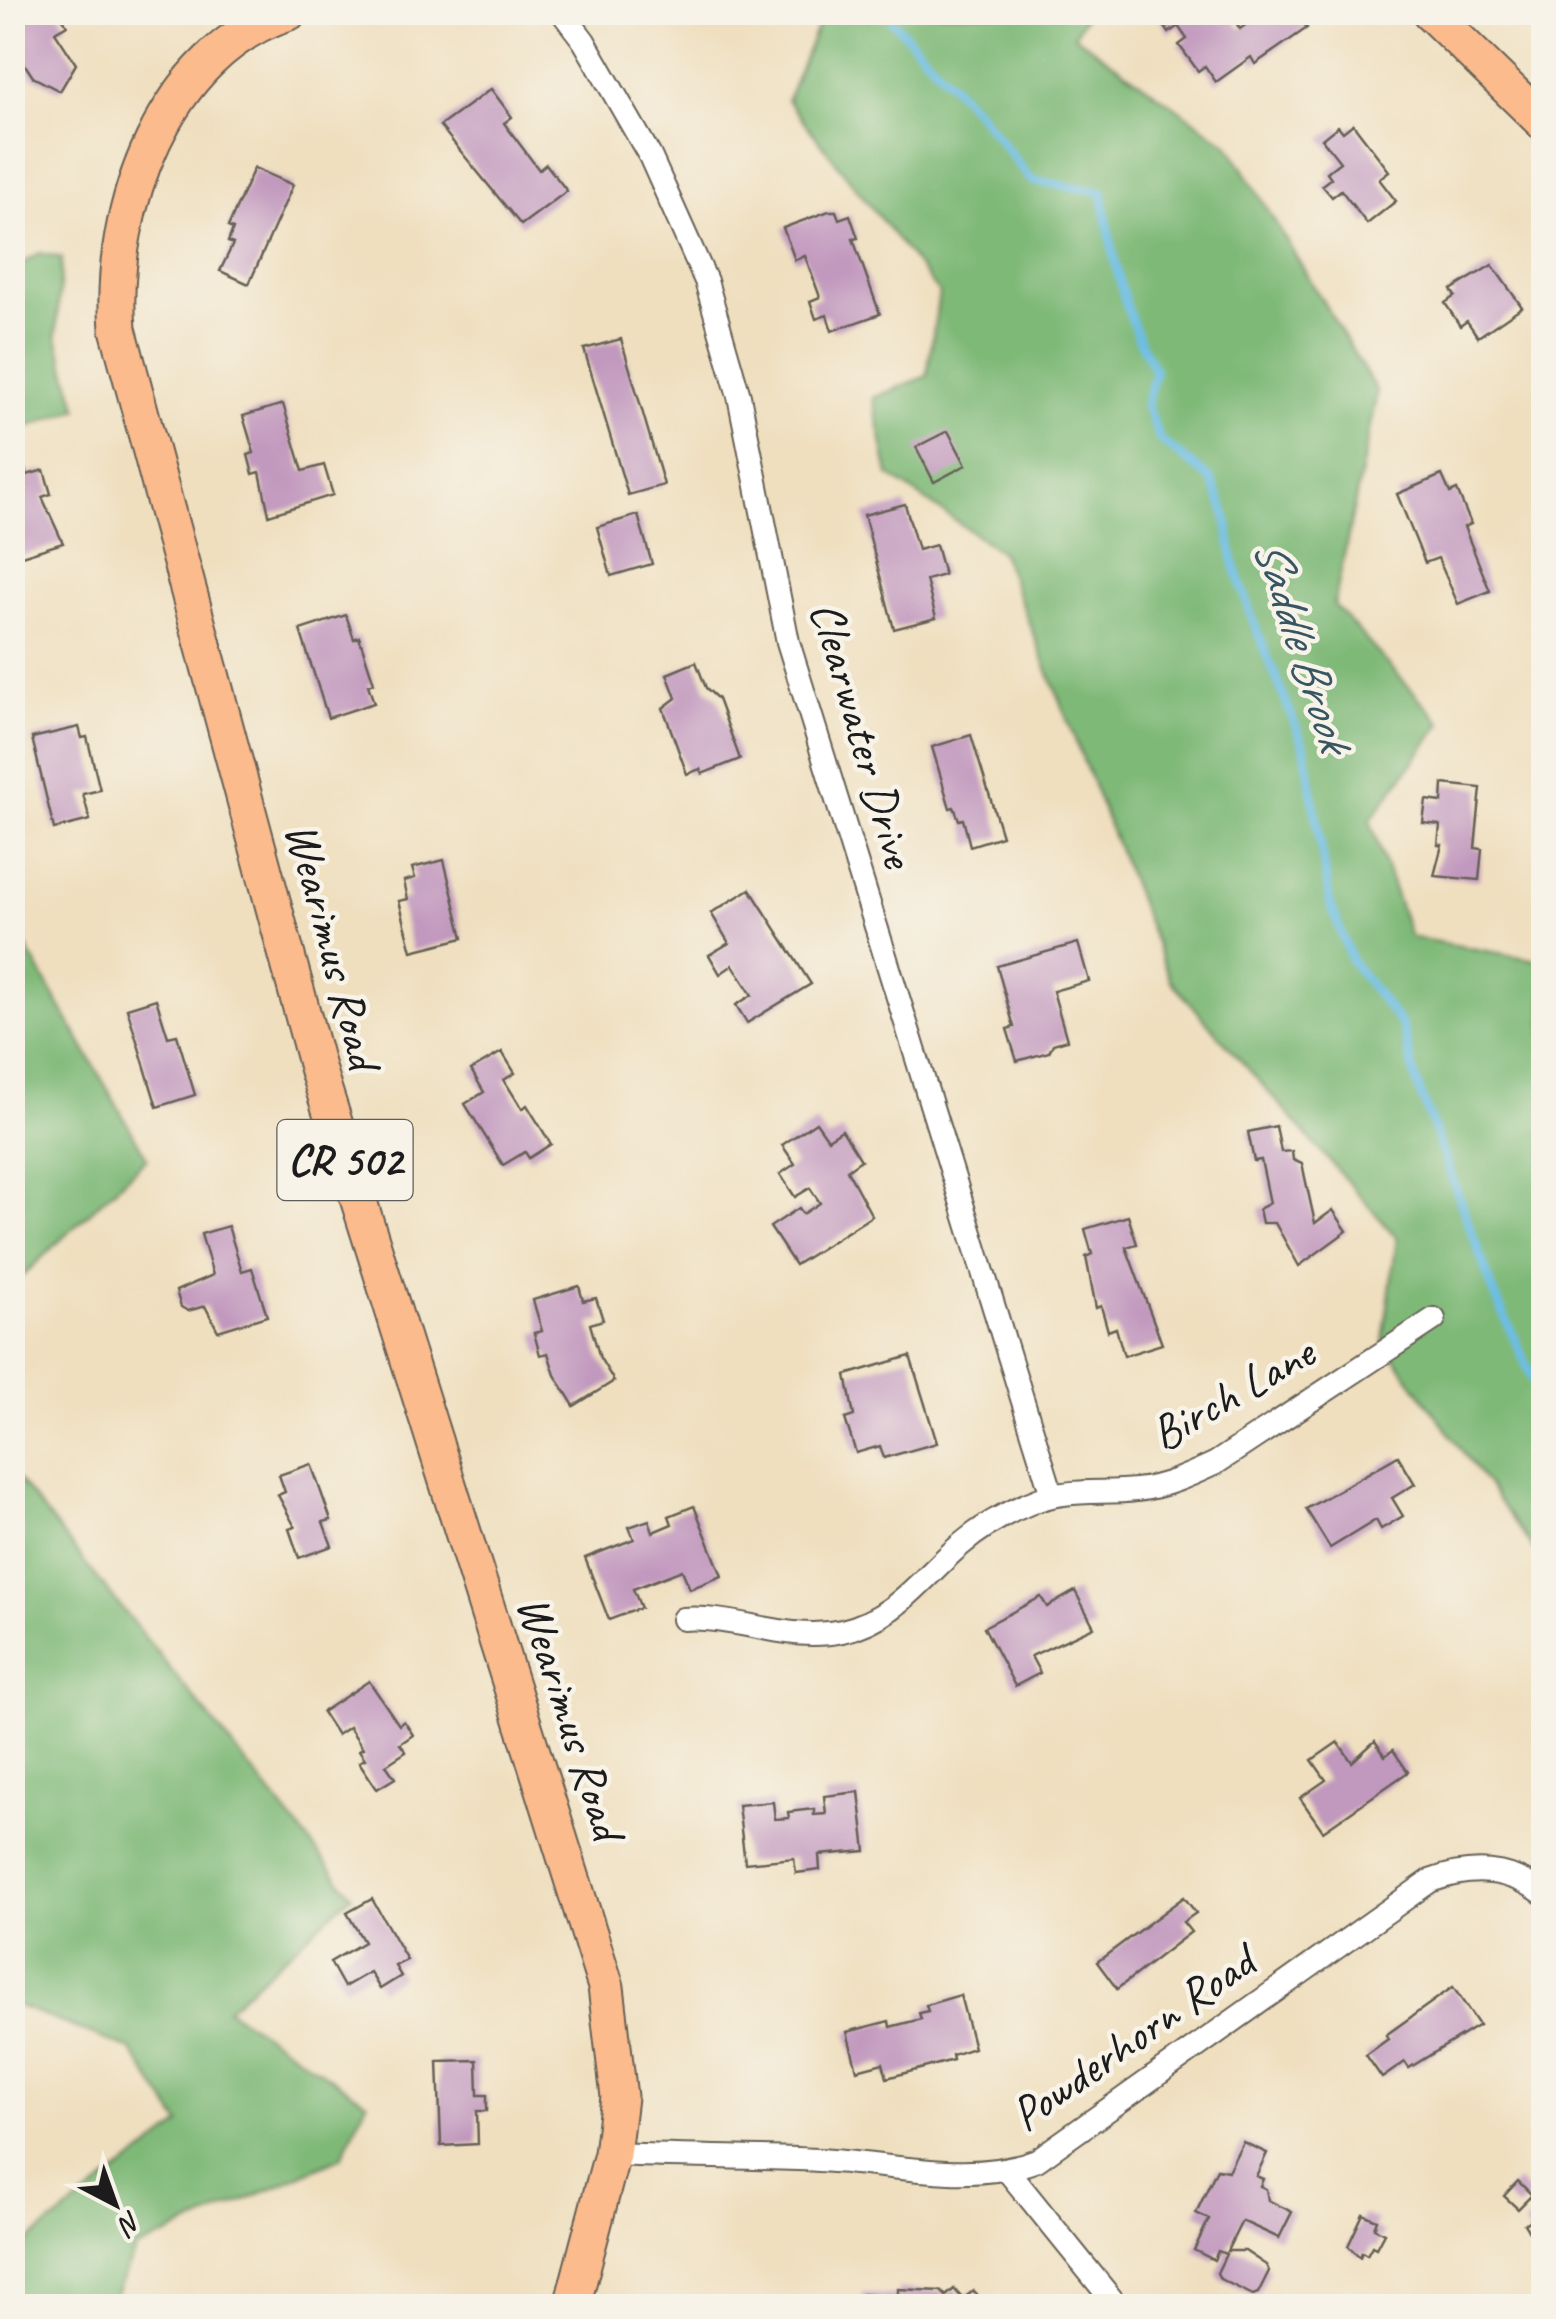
<svg xmlns="http://www.w3.org/2000/svg" width="1556" height="2319" viewBox="0 0 1556 2319" font-family="Caveat,sans-serif">
<style>
.forest{fill:#7fb978;stroke:#4e6a4a;stroke-width:2.5}
.lines{fill:none;stroke-linecap:round;stroke-linejoin:round}
.stream{stroke:#6cbee8;stroke-width:8}
.building{fill:#c198be}
.street-casing{stroke:#666055;stroke-width:26}
.primary-casing{stroke:#666055;stroke-width:39}
.street{stroke:#fff;stroke-width:22}
.primary{stroke:#fbbb8d;stroke-width:35}
.labels{text-anchor:middle;dominant-baseline:central;stroke-width:9;stroke-linejoin:round;paint-order:stroke}
.shield{fill:#f7f3e8;stroke:#5e5c59;stroke-width:2.5}
.shield-label{font-size:45px;font-weight:bold;fill:#1c1c1c}
.street-label{font-size:48px;fill:#1c1c1c;stroke:#f7f3e8}
.water-label{font-size:50px;font-style:italic;fill:#385563;stroke:#f7f3e8}
</style>
<rect width="100%" height="100%" fill="#f7f3e8"/>
<filter id="ink" filterUnits="userSpaceOnUse"><feTurbulence type="fractalNoise" baseFrequency=".01" numOctaves="2"/><feDisplacementMap in="SourceGraphic" scale="20" xChannelSelector="R" yChannelSelector="G"/><feConvolveMatrix kernelMatrix="1 2 1 2 8 2 1 2 1" color-interpolation-filters="sRGB"/></filter>
<filter id="wash" filterUnits="userSpaceOnUse"><feTurbulence type="fractalNoise" baseFrequency=".0048" numOctaves="4" result="noise"/><feDisplacementMap in="SourceGraphic" scale="40" xChannelSelector="R" yChannelSelector="G"/><feGaussianBlur stdDeviation="2.25" result="paint"/><feColorMatrix in="noise" values="0 0 0 0 0 0 0 0 0 0 0 0 0 0 0 0 0 1.4 0 .05"/><feComposite in="paint" operator="in"/></filter>
<g filter="url(#wash)">
<rect width="100%" height="100%" fill="#efdfbf"/>
<!-- forest -->
<g class="forest">
<polygon points="823,13 1087,13 1074,35 1229,145 1377,392 1334,605 1442,723 1370,821 1410,937 1543,961 1543,1562 1383,1342 1397,1238 1170,980 1001,552 889,475 873,398 927,376 939,293 787,100"/>
<polygon points="40,253 62,258 56,335 78,409 13,432 13,269"/>
<polygon points="13,924 147,1158 13,1285 12,1285"/>
<polygon points="13,1473 352,1895 227,2009 367,2102 342,2157 136,2249 110,2306 13,2306 13,2253 181,2124 130,2049 13,2004"/>
</g>
<g class="lines">
<!-- stream -->
<path class="stream" d="M884 12 979 114 1031 180 1102 192C1113 255 1122 315 1155 370L1146 405 1160 440 1211 479 1226 514 1234 563 1253 621 1305 749 1330 903 1352 962 1402 1026 1415 1078 1494 1293 1544 1404"/>
</g>
<g id="blocks">
<!-- building -->
<g class="building">
<polygon points="12,12 58,12 67,25 55,32 76,64 60,91 33,77 12,45"/>
<polygon points="1155,12 1229,12 1240,29 1263,12 1296,12 1307,28 1255,64 1251,57 1216,82 1205,66 1198,71 1179,45 1187,39 1178,26 1169,33"/>
<polygon points="491,89 512,117 504,123 539,170 546,164 567,191 521,225 440,126"/>
<polygon points="1353,124 1389,171 1379,179 1396,201 1367,224 1341,190 1332,197 1322,185 1331,178 1327,172 1340,162 1322,139 1338,126 1343,132"/>
<polygon points="254,168 293,185 249,284 220,271 233,244 228,242 233,229 228,227"/>
<polygon points="829,211 836,211 839,219 850,215 858,238 853,239 880,314 832,331 827,315 816,319 810,301 820,297 805,256 795,260 783,228"/>
<polygon points="1492,265 1522,307 1478,337 1467,321 1460,326 1445,303 1455,296 1451,290"/>
<polygon points="621,339 664,485 628,495 584,349"/>
<polygon points="283,404 303,471 324,465 333,495 269,515 260,472 253,474 248,455 254,453 243,416"/>
<polygon points="948,431 966,465 934,482 916,447"/>
<polygon points="25,468 27,475 44,470 51,494 42,497 63,543 12,559 12,472"/>
<polygon points="1442,475 1450,493 1457,490 1471,524 1464,527 1490,591 1458,604 1438,558 1425,563 1397,494"/>
<polygon points="905,504 918,550 936,545 944,575 926,580 936,618 894,629 864,515"/>
<polygon points="638,515 652,564 611,576 597,527"/>
<polygon points="346,615 354,639 359,637 374,683 368,685 374,703 328,718 300,630"/>
<polygon points="696,662 706,688 718,699 740,759 702,774 700,769 687,774 663,708 676,698 667,674"/>
<polygon points="79,727 82,738 87,737 100,790 83,794 90,820 54,829 32,738"/>
<polygon points="971,735 1002,836 970,846 963,819 959,820 954,807 950,808 932,747"/>
<polygon points="1443,784 1481,788 1475,848 1482,849 1479,880 1434,876 1442,845 1438,845 1440,825 1423,823 1426,800 1442,802"/>
<polygon points="444,860 463,938 412,951 399,901 408,899 404,881 415,878 412,868"/>
<polygon points="750,889 811,984 747,1023 736,1005 752,995 733,965 720,974 709,955 729,943 711,913"/>
<polygon points="1078,943 1089,981 1053,991 1067,1040 1053,1044 1049,1052 1017,1061 1007,1029 1014,1027 997,966"/>
<polygon points="156,999 168,1037 177,1035 195,1095 157,1107 127,1008"/>
<polygon points="502,1052 515,1073 504,1080 522,1109 527,1105 551,1144 529,1158 525,1152 503,1165 465,1104 484,1092 471,1070"/>
<polygon points="816,1122 828,1139 842,1130 861,1160 847,1170 872,1216 795,1265 770,1227 799,1208 803,1214 820,1203 810,1188 795,1197 780,1174 795,1164 782,1145"/>
<polygon points="1276,1126 1281,1152 1292,1151 1293,1160 1302,1164 1315,1223 1333,1210 1347,1231 1299,1266 1275,1223 1262,1223 1259,1209 1270,1203 1261,1160 1254,1161 1248,1132"/>
<polygon points="1128,1216 1137,1244 1126,1247 1162,1344 1124,1356 1116,1328 1108,1331 1101,1306 1096,1308 1086,1257 1092,1254 1085,1229"/>
<polygon points="228,1226 242,1271 252,1268 267,1316 218,1331 205,1306 188,1311 181,1307 176,1291 213,1275 201,1234"/>
<polygon points="579,1286 583,1301 596,1298 603,1320 590,1324 600,1358 614,1381 574,1406 555,1375 548,1353 540,1355 534,1333 542,1331 533,1300"/>
<polygon points="910,1356 937,1443 884,1458 880,1446 856,1453 845,1419 854,1416 846,1375"/>
<polygon points="1398,1456 1415,1484 1392,1498 1403,1516 1381,1529 1376,1520 1330,1548 1306,1509"/>
<polygon points="311,1464 331,1520 323,1522 332,1546 299,1558 289,1529 295,1527 278,1495 285,1492 279,1475"/>
<polygon points="694,1506 722,1576 690,1589 682,1570 633,1589 641,1608 609,1620 585,1558 634,1539 629,1527 649,1520 653,1532 672,1524 669,1516"/>
<polygon points="1075,1591 1094,1627 1031,1656 1040,1673 1015,1686 984,1627 1041,1597 1047,1607"/>
<polygon points="369,1681 399,1725 404,1721 413,1735 400,1744 406,1752 386,1765 395,1778 377,1789 359,1762 365,1759 359,1750 363,1748 349,1727 337,1735 322,1712"/>
<polygon points="1375,1741 1385,1756 1393,1750 1408,1772 1323,1831 1300,1798 1326,1780 1312,1760 1338,1742 1352,1762"/>
<polygon points="859,1792 866,1851 819,1855 820,1870 796,1873 794,1858 745,1863 738,1805 773,1802 775,1819 789,1818 788,1812 814,1809 814,1815 826,1814 824,1796"/>
<polygon points="1184,1897 1196,1913 1183,1922 1191,1932 1117,1989 1097,1962"/>
<polygon points="372,1899 407,1960 395,1966 401,1976 380,1989 370,1972 344,1987 330,1962 364,1942 347,1913"/>
<polygon points="1453,1987 1479,2025 1409,2068 1405,2062 1382,2078 1366,2055 1388,2039 1386,2035"/>
<polygon points="960,1995 974,2048 952,2055 953,2060 887,2078 883,2063 857,2070 847,2032 889,2021 890,2027 921,2019 919,2013 928,2011 926,2005"/>
<polygon points="477,2060 478,2095 487,2095 487,2111 477,2111 478,2144 441,2146 438,2061"/>
<polygon points="1243,2142 1267,2153 1256,2176 1263,2179 1260,2186 1266,2189 1268,2200 1292,2212 1279,2238 1242,2221 1227,2251 1245,2251 1266,2265 1269,2271 1258,2293 1253,2295 1220,2279 1217,2273 1226,2254 1218,2251 1214,2260 1194,2250 1209,2219 1196,2213 1217,2169 1228,2171"/>
<polygon points="1518,2181 1532,2195 1518,2209 1504,2196"/>
<polygon points="1544,2191 1544,2256 1524,2224 1540,2214 1531,2198"/>
<polygon points="1363,2214 1377,2220 1374,2228 1384,2233 1376,2248 1372,2246 1367,2255 1362,2252 1360,2257 1348,2246"/>
<polygon points="1544,2261 1544,2281 1533,2273"/>
<polygon points="898,2289 941,2291 946,2296 954,2289 963,2299 973,2291 987,2306 862,2306 863,2293 898,2296"/>
</g>
</g>
</g>
<g filter="url(#ink)">
<use href="#blocks" fill-opacity="0" stroke="#666055" stroke-width="2.5"/>
<g class="lines">
<!-- street casing -->
<g class="street-casing">
<g id="street">
<polyline points="562,12 584,41 650,156 706,281 739,396 788,642 1052,1495"/>
<path d="M683 1619C737 1615 787 1643 842 1631 895 1619 920 1580 958 1547 979 1529 1005 1513 1030 1503 1063 1488 1101 1494 1136 1490 1165 1487 1190 1475 1216 1463L1434 1319"/>
<path d="M612 2154C681 2157 749 2157 818 2160 889 2163 970 2186 1037 2160L1430 1881C1471 1866 1508 1867 1544 1894"/>
<polyline points="1007,2170 1117,2306"/>
</g>
</g>
<!-- primary casing -->
<g class="primary-casing">
<g id="primary">
<path d="M289 12C165 51 108 210 118 329L318 1071 606 1987 619 2097 612 2154 572 2306"/>
<polyline points="1430,12 1544,123"/>
</g>
</g>
<!-- street -->
<use href="#street" class="street"/>
<!-- primary -->
<use href="#primary" class="primary"/>
</g>
</g>
<g class="labels">
<!-- shield labels -->
<rect class="shield" x="277.5" y="1120" width="135" height="80" rx="8"/>
<g class="shield-label">
<text x="345" y="1160">CR 502</text>
</g>
<!-- street labels -->
<g class="street-label">
<text transform="translate(863 734) rotate(74)">Clearwater Drive</text>
<text transform="translate(333 945) rotate(75)">Wearimus Road</text>
<text transform="translate(1232 1393) rotate(-30)">Birch Lane</text>
<text transform="translate(571 1717) rotate(72)">Wearimus Road</text>
<text transform="translate(1132 2038) rotate(-35)">Powderhorn Road</text>
</g>
<!-- water labels -->
<g class="water-label">
<text transform="translate(1303 644) rotate(72)">Saddle Brook</text>
</g>
</g>
<!-- margin -->
<rect width="1556" height="2319" fill="none" stroke="#f7f3e8" stroke-width="50"/>
<!-- north arrow -->
<g transform="translate(115 2204) rotate(139)" stroke="#f7f3e8" stroke-width="8" paint-order="stroke">
<path d="M0-8L18 38L0 25L-18 38Z" fill="#1c1c1c"/>
<text y="-15" font-size="28" font-weight="bold" text-anchor="middle" fill="#1c1c1c">N</text>
</g>
</svg>
